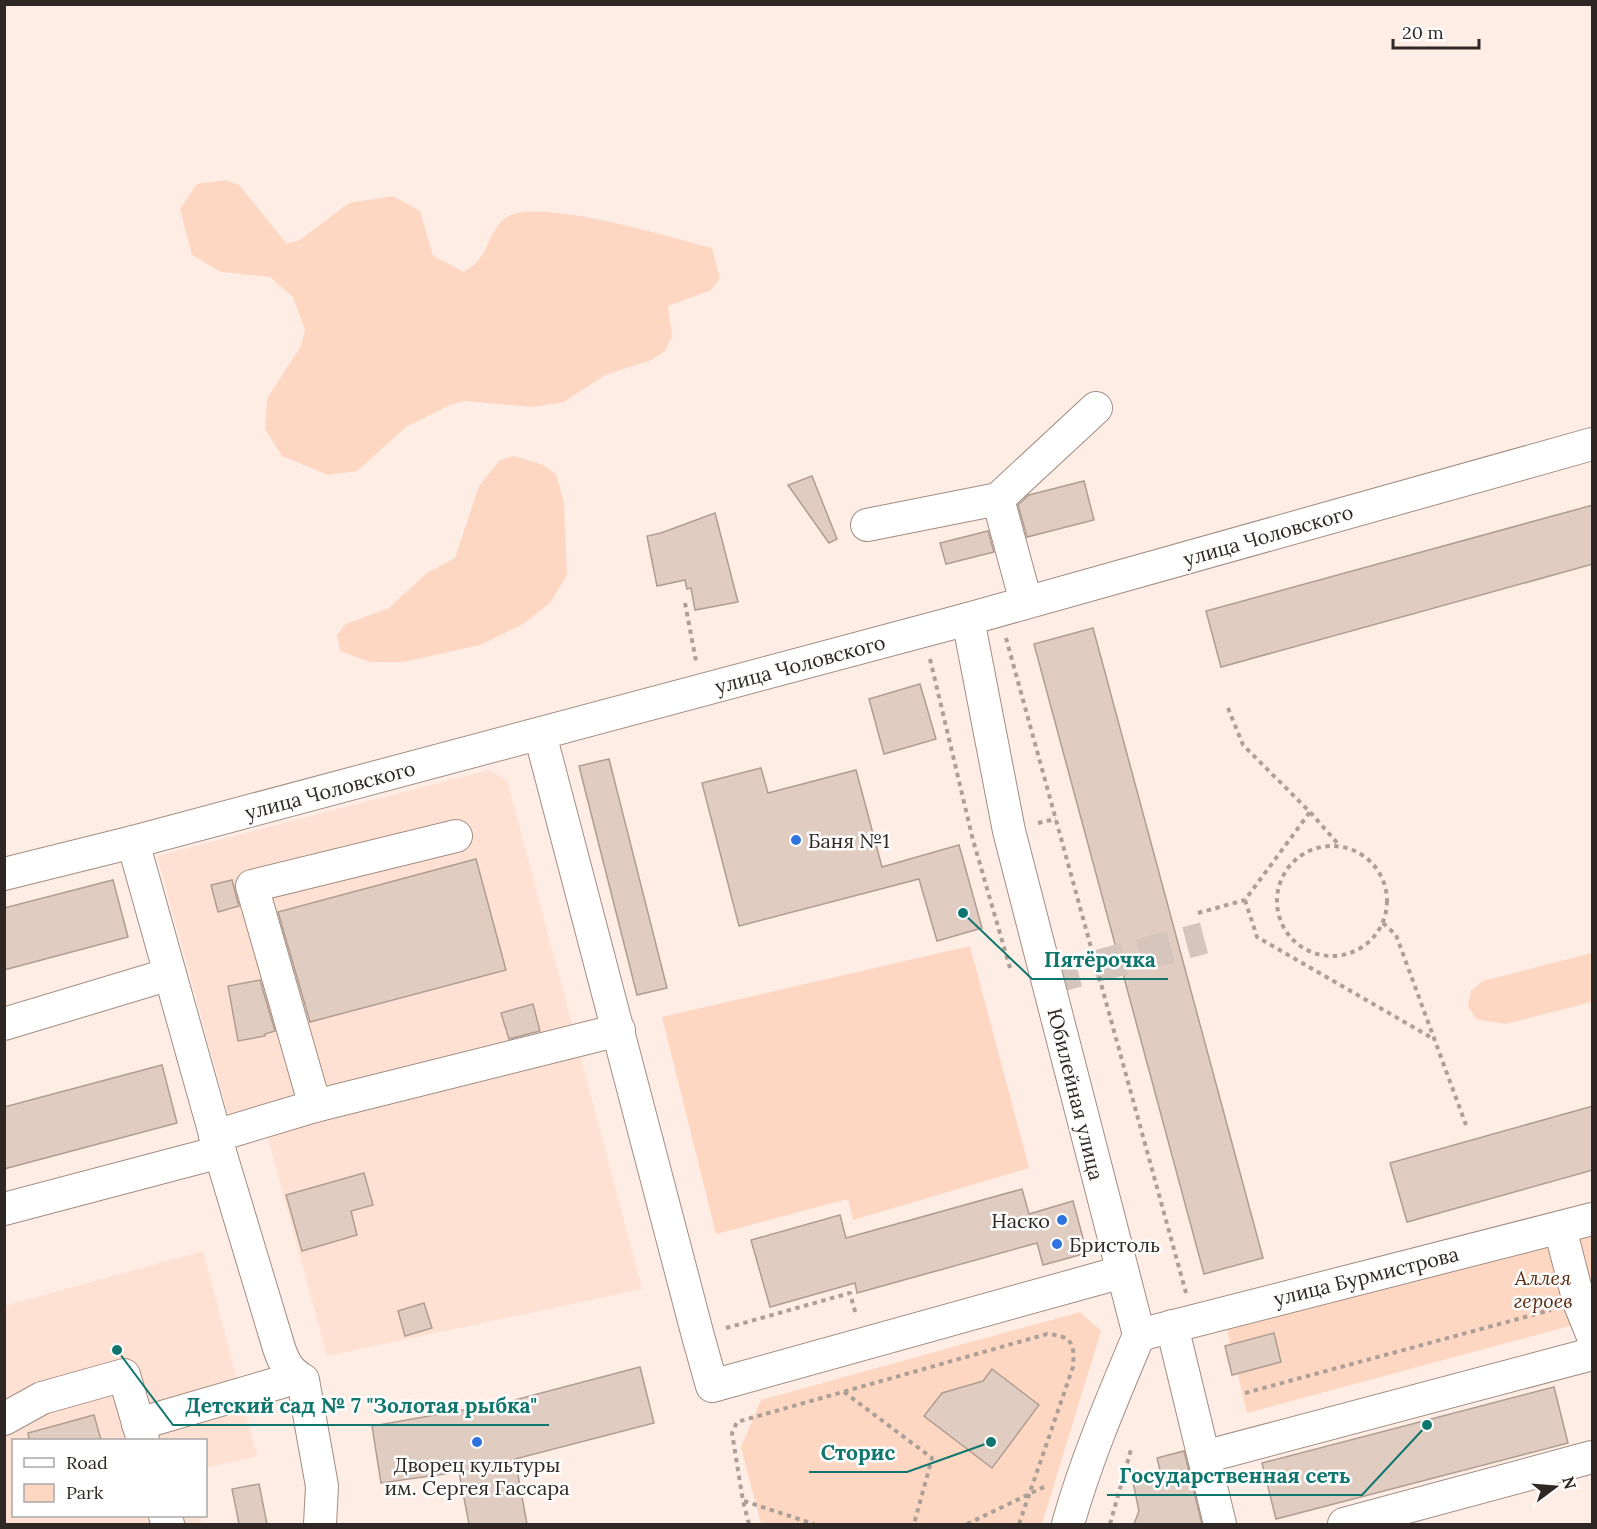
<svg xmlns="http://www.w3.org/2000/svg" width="1597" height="1529" viewBox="0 0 1597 1529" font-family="Lora,serif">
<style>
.built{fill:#fee1d2}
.green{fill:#fed7c2}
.building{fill:#e1ccc1;stroke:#b09d92;stroke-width:1.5}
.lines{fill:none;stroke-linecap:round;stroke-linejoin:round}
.minor-tunnel{stroke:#d5c5bd;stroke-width:32;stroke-dasharray:32 16;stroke-linecap:butt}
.minor-casing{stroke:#a18d83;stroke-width:34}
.path{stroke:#ac9f98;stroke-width:4;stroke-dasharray:4.5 4.5;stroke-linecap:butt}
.minor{stroke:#fff;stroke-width:32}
.poi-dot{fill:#2f73df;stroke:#fefefe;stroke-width:2}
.labels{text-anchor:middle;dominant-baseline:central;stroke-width:5;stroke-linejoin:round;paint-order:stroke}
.street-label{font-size:20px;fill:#2f2723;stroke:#fefefe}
.poi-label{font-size:20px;fill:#2f2723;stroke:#fefefe;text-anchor:start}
.park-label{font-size:20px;font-style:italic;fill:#5c2d10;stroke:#fefefe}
.leader{fill:none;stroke:#0f766e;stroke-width:2}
.callout-dot{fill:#0f766e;stroke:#fefefe;stroke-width:2}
.callout-label{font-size:21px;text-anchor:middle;font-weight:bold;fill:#0f766e;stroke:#fefefe;stroke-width:5;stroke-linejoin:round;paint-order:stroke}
</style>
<rect width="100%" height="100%" fill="#feede4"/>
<!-- built -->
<g class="built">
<polygon points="489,770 507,780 642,1289 327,1356 262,1116 229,1118 157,856"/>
<polygon points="203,1251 257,1456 206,1468 206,1440 14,1440 14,1516 199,1516 202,1524 5,1524 5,1306"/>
</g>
<!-- green -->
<g class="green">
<path d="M225 180 239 185 287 244 300 240 349 203 393 196 420 211 433 256 464 272C467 269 472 267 475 264 490 250 490 226 509 216 541 198 673 238 712 248L720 278 711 290 668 306 672 336 665 351 651 360 605 375 564 402 534 407 464 401 450 405 406 427 357 471 328 475 282 456 265 429 267 399 301 346 305 330 293 297 270 277 221 272 192 255 180 209 197 184Z"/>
<polygon points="513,456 541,464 556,474 564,503 567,575 550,603 523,624 480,645 403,662 370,662 340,651 337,635 346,624 389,608 427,573 455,558 479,486 499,461"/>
<polygon points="970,946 1029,1168 853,1220 848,1199 716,1234 662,1017"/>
<polygon points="1592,953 1592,1002 1505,1024 1476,1019 1468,1006 1471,991 1483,981"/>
<polygon points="1592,1230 1592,1320 1247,1413 1227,1330"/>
<polygon points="1080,1312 1101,1331 1042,1524 761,1524 741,1447 761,1400"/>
</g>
<!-- building -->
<g class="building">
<polygon points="812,476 837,539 829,543 788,485"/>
<polygon points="1084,481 1094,520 1027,537 1018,505 1029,495"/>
<polygon points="1593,505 1593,564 1221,667 1206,611"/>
<polygon points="715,513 738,602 695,610 691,588 687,589 685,580 657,586 647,536 661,533"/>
<polygon points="988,531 994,552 946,564 940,543"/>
<polygon points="1093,628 1263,1258 1204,1274 1034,644"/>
<polygon points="920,684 936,739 884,754 869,699"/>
<polygon points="609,759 667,988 637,995 579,766"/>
<polygon points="761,768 768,793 856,770 882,867 959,845 982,928 937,941 919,879 739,926 702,783"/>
<polygon points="476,859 506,970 310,1022 278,912"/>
<polygon points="113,880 128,937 4,970 4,908"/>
<polygon points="232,880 239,906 218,912 211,885"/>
<polygon points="260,980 275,1031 265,1034 265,1036 238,1041 228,986"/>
<polygon points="533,1004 540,1031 509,1039 501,1013"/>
<polygon points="162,1065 177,1123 4,1169 4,1107"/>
<polygon points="1593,1106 1593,1170 1407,1222 1390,1163"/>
<polygon points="364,1173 373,1205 351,1211 357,1235 302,1251 286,1195"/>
<polygon points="1022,1189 1029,1214 1073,1201 1087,1253 1043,1265 1037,1243 857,1293 855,1283 770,1307 751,1240 840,1215 846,1238"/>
<polygon points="424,1303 432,1328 405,1336 398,1311"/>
<polygon points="1274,1333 1281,1362 1232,1375 1225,1346"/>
<polygon points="640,1367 654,1423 515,1459 527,1524 469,1524 459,1472 381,1483 372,1426 503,1403"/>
<polygon points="992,1369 1039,1405 992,1468 924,1416 942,1393 983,1381"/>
<polygon points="1554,1387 1568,1443 1276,1519 1262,1463"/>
<polygon points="94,1415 101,1440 29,1440 28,1433"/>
<polygon points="1184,1451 1202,1524 1134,1524 1139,1511 1132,1477 1160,1470 1157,1458"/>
<polygon points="259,1484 267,1524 239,1524 232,1489"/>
</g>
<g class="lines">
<!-- minor-tunnel -->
<polyline class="minor-tunnel" points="1047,979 1204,938"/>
<!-- minor casing -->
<g class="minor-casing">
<g id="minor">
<polyline points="998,499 1096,408"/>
<polyline points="867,525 998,499 1026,602"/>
<path d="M968 619 1009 831 1139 1335C1113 1397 1086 1460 1068 1524"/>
<polyline points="540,734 698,1336 712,1386 1122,1272"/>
<path d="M133 842 220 1152 279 1348C284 1363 289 1372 303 1380L322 1486 320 1524"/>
<polyline points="4,874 133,842 968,619 1592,444"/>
<polyline points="4,1024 170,974"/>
<polyline points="315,1106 252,886 456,836"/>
<polyline points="215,1136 315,1106 619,1030"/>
<polyline points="4,1209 220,1152"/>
<polyline points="1560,1228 1579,1302 1592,1334"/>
<polyline points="1172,1326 1220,1524"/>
<polyline points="1139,1335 1592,1219"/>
<polyline points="4,1419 42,1398 124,1375 143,1440"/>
<polyline points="138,1424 282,1382 294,1374"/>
<polyline points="1204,1457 1592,1354"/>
<polyline points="165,1516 168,1524"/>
<polyline points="1344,1524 1592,1457"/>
</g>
</g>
<!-- path -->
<g class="path">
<polyline points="685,603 696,661"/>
<polyline points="1006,638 1186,1293"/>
<polyline points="930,659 973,840 1010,968"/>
<polyline points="1228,708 1243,745 1310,812 1340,846"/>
<polyline points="1038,823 1056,819"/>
<circle cx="1332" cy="901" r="55"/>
<polyline points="1245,900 1257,937 1434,1039"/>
<polyline points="1198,913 1245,900 1310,812"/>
<polyline points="1383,923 1396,935 1466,1125"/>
<polyline points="726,1328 850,1293 856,1315"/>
<polyline points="844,1392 932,1458 914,1524"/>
<polyline points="1245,1393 1551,1310"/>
<polyline points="744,1501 814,1524"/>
<path d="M749 1524 743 1501 732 1433 737 1422 1047 1334C1072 1336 1075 1343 1073 1367L1019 1524"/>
<polyline points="967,1524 1048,1485"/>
<polyline points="1110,1524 1132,1446"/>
</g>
<!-- minor -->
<use href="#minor" class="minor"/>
</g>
<!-- markers -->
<g class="poi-dot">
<circle cx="796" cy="840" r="6"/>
<circle cx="1062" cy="1220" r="6"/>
<circle cx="1057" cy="1244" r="6"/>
<circle cx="477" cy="1442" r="6"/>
</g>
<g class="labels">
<!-- street labels -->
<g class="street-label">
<text transform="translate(1268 535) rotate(-16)">улица Чоловского</text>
<text transform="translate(800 664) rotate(-15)">улица Чоловского</text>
<text transform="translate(330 790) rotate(-15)">улица Чоловского</text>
<text transform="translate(1076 1094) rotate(76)">Юбилейная улица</text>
<text transform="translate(1366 1276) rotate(-14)">улица Бурмистрова</text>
</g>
<!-- poi labels -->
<g class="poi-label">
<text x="808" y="840">Баня №1</text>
<text x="1050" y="1220" text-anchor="end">Наско</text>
<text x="1069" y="1244">Бристоль</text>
<text x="477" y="1464" text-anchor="middle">Дворец культуры<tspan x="477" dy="23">им. Сергея Гассара</tspan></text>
</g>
<!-- park labels -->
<g class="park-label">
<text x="1543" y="1277">Аллея<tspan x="1543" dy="23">героев</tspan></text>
</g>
</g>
<!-- callouts -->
<path class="leader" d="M963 913L1032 979H1168M117 1350L173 1425H549M991 1442L907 1472H809M1427 1425L1362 1495H1107"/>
<g class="callout-dot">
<circle cx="963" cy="913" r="6"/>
<circle cx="117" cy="1350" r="6"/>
<circle cx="991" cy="1442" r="6"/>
<circle cx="1427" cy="1425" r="6"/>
</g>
<g class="callout-label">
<text x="1100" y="967">Пятёрочка</text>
<text x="361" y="1413">Детский сад № 7 "Золотая рыбка"</text>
<text x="858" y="1460">Сторис</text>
<text x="1235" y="1483">Государственная сеть</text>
</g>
<!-- border -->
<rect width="1597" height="1529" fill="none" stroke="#2f2723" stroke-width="12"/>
<!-- legend -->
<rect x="12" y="1439" width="195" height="78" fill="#fefefe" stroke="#aba8a6" stroke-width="1.5"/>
<rect x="24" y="1458" width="30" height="9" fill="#ffffff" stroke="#aba8a6" stroke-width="1.5"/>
<text x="66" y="1469" font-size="18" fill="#2f2723">Road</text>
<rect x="24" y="1484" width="30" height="18" fill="#fed7c2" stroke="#aba8a6" stroke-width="1.5"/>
<text x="66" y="1499" font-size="18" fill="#2f2723">Park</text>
<!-- north arrow -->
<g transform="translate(1555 1487) rotate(74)" stroke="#fefefe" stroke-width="4.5" paint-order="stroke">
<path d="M0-4.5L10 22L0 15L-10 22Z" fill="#2f2723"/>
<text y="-9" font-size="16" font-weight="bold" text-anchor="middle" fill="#2f2723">N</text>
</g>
<!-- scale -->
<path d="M1393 39v9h86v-9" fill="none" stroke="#2f2723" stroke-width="3"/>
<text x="1402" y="39" font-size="18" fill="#2f2723" stroke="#fefefe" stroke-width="4.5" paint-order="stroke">20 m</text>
</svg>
